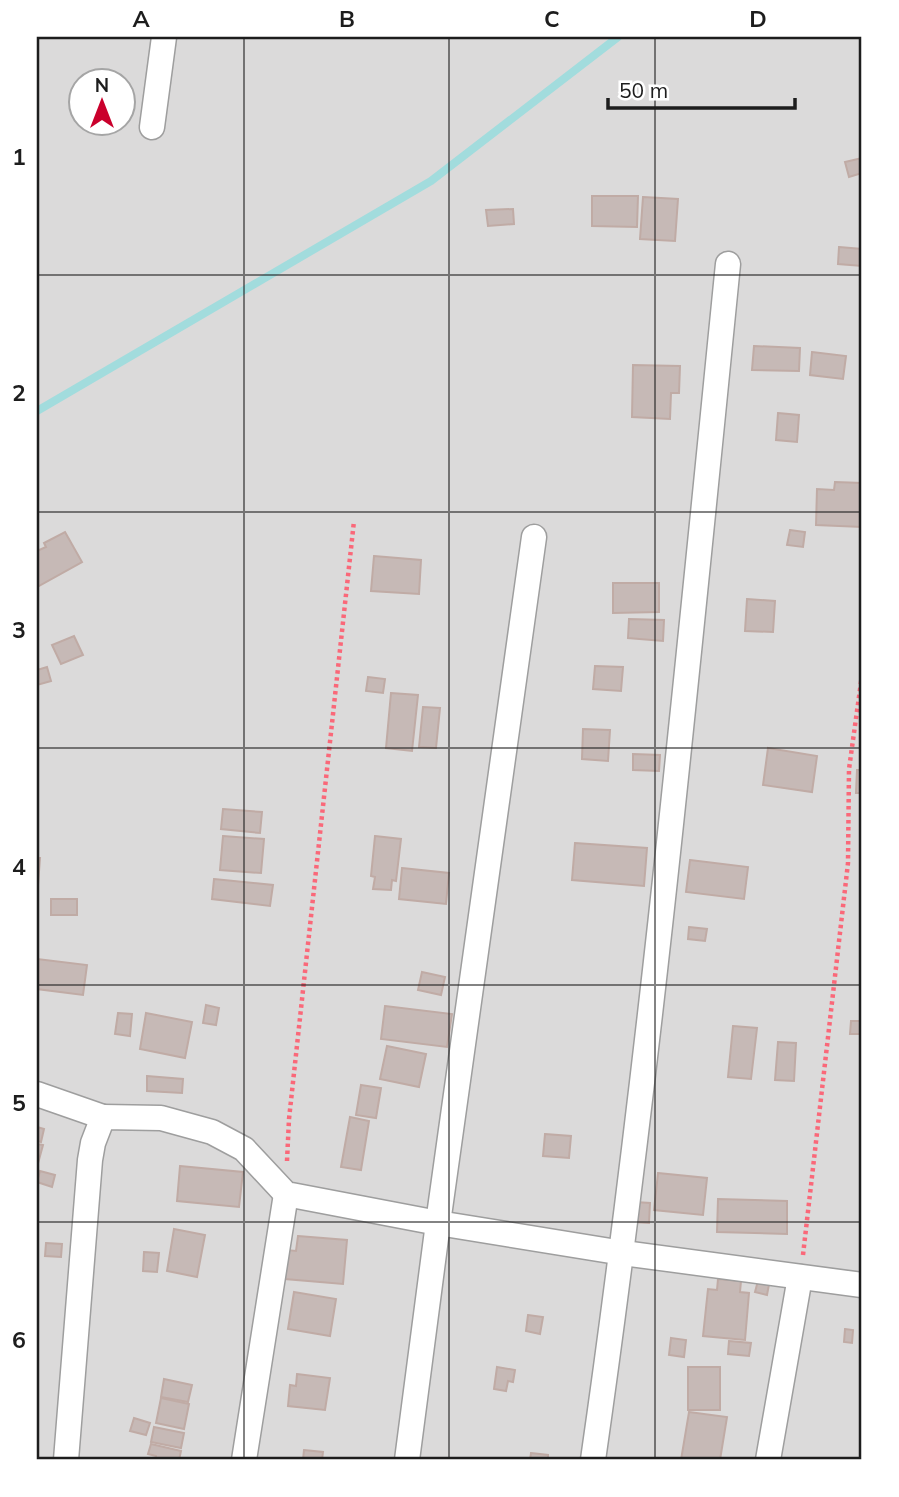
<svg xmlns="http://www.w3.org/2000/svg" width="899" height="1497" viewBox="0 0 899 1497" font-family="Mulish,sans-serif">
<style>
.residential{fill:#dbdada;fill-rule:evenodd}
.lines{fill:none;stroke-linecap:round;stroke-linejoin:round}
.stream{stroke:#a2dcdd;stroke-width:8}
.building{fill:#c6b9b6;stroke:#c0aba5;stroke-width:2}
.street-casing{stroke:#9e9e9e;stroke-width:27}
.path{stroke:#fa6879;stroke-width:4.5;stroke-dasharray:3.5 3.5;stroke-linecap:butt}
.street{stroke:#fff;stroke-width:24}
.grid{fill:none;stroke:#1d1d1d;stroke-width:2;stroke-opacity:0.55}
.neatline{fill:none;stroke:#1d1d1d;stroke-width:2.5}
.grid-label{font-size:23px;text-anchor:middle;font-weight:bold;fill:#1d1d1d}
</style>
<rect width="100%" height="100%" fill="#eee8e3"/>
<!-- residential -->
<path class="residential" d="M37 37H862V1460H37ZM80 80H122V122H80Z"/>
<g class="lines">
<!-- stream -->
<polyline class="stream" points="37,411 431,181 618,37"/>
</g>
<!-- building -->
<g class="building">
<polygon points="862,158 862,173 849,177 845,162"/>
<polygon points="592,196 638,196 637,227 592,226"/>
<polygon points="643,197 678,199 675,241 640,239"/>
<polygon points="513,209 514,224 488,226 486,210"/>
<polygon points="839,247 862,249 862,266 838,264"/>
<polygon points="754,346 800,348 799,371 752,370"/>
<polygon points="812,352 846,356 843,379 810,375"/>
<polygon points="633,365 680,366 679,393 671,393 670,419 632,417"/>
<polygon points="778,413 799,415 797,442 776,440"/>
<polygon points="835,482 862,483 862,527 816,525 817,489 834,490"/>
<polygon points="790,530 805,532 803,547 787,545"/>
<polygon points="65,532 82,562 37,587 37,551 46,547 44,543"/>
<polygon points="374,556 421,560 419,594 371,591"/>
<polygon points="613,583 659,583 659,612 613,613"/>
<polygon points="747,599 775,601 773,632 745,631"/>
<polygon points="629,619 664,620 663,641 628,638"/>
<polygon points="74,636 83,655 61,664 52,645"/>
<polygon points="595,666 623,667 621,691 593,689"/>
<polygon points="47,667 51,681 37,685 37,670"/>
<polygon points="368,677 385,679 383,693 366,691"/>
<polygon points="391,693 418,695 412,751 386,748"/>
<polygon points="423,707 440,708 436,748 419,747"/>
<polygon points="583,729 610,730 608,761 582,759"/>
<polygon points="768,748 817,756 812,792 763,785"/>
<polygon points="633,754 660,755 659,771 633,770"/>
<polygon points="857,770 862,770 862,793 856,793"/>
<polygon points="223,809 262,812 260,833 221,829"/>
<polygon points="223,836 264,839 261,873 220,870"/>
<polygon points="375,836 401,839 396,881 392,880 391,890 373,889 375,877 371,876"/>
<polygon points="575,843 647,848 644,886 572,880"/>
<polygon points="37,858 40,858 38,885 37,885"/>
<polygon points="690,860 748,867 744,899 686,892"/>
<polygon points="402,868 449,873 446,904 399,899"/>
<polygon points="214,879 273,885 270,906 212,899"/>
<rect x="51" y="899" width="26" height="16"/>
<polygon points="689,927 707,929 705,941 688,939"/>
<polygon points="37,959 87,965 83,995 37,989"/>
<polygon points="422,972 445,977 441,995 418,990"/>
<polygon points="206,1005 219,1008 216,1025 203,1023"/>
<polygon points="385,1006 452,1014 447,1047 381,1039"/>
<polygon points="118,1013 132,1014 130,1036 115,1034"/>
<polygon points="146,1013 192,1022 185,1058 140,1049"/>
<polygon points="851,1021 862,1021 862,1034 850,1034"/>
<polygon points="733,1026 757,1028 751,1079 728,1077"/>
<polygon points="778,1042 796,1043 794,1081 775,1080"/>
<polygon points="387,1046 426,1054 419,1087 380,1079"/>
<polygon points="147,1076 183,1079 182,1093 147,1091"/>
<polygon points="361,1085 381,1088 376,1118 356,1115"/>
<polygon points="350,1117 369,1121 361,1170 341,1167"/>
<polygon points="37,1127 44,1129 41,1142 37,1141"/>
<polygon points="545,1134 571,1136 569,1158 543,1156"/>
<polygon points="37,1144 43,1145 37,1167"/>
<polygon points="180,1166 243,1172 239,1207 177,1201"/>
<polygon points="40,1171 55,1175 52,1187 37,1182"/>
<polygon points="658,1173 707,1178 703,1215 654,1210"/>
<polygon points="718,1199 787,1201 787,1234 717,1232"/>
<polygon points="635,1202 650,1203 649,1223 634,1222"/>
<polygon points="174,1229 205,1235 197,1277 167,1271"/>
<polygon points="298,1236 347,1240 343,1284 285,1279 287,1250 296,1251"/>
<polygon points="46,1243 62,1244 61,1257 45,1256"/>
<polygon points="144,1252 159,1253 157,1272 143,1271"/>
<polygon points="759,1277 770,1279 767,1295 755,1292"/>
<polygon points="718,1279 741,1281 740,1292 749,1293 745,1340 703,1336 708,1289 717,1290"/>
<polygon points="294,1292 336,1299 330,1336 288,1329"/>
<polygon points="528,1315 543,1317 540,1334 526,1331"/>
<polygon points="845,1329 853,1330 852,1343 844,1342"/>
<polygon points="671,1338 686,1340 684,1357 669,1355"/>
<polygon points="729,1341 751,1343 749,1356 728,1354"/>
<polygon points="497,1367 515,1370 513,1382 508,1381 506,1391 494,1389"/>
<rect x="688" y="1367" width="32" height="43"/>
<polygon points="297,1374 330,1378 325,1410 288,1406 290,1385 296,1386"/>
<polygon points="164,1379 192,1385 188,1402 161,1397"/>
<polygon points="161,1398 189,1404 184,1429 156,1423"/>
<polygon points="689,1412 727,1417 720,1460 681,1460"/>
<polygon points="134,1418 150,1423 146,1435 130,1431"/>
<polygon points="154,1427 184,1433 181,1448 151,1442"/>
<polygon points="151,1444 181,1451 179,1460 156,1460 156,1456 148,1454"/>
<polygon points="304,1450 323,1452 322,1460 303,1460"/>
<polygon points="531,1453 548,1455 548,1460 530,1460"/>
</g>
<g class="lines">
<!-- street casing -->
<g class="street-casing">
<g id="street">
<polyline points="152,127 164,37"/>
<polyline points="37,1094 103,1117"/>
<polyline points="66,1460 90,1160 93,1143 103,1117 161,1118 212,1132 244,1149 286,1194 438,1223 623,1253 862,1285"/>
<polyline points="244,1460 286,1194"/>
<polyline points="407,1460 438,1223 534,537"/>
<path d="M593 1460C650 1063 688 663 728 264"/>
<polyline points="768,1460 800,1277"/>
</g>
</g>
<!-- path -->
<g class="path">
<polyline points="287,1161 289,1119 354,521"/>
<polyline points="803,1255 848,863 849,769 862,675"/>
</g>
<!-- street -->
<use href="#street" class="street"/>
</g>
<!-- grid -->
<path class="grid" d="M244 37V1460M449 37V1460M655 37V1460M37 275H862M37 512H862M37 748H862M37 985H862M37 1222H862"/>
<!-- border -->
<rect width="899" height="1497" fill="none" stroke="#ffffff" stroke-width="77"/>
<!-- north arrow -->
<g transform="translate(102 102)"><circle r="33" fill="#ffffff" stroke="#a5a5a5" stroke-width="2"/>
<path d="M0-5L12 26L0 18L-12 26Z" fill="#ca002c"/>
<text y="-10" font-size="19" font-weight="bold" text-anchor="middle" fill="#1d1d1d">N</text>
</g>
<!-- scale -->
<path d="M608 98v10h187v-10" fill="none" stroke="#1d1d1d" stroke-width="3.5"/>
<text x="619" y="98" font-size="21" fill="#1d1d1d" stroke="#ffffff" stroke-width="5" paint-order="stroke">50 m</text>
<rect x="38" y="38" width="822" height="1420" class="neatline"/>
<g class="grid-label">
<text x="141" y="27">A</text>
<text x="347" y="27">B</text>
<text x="552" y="27">C</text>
<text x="758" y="27">D</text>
<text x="19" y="165">1</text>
<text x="19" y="401">2</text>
<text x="19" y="638">3</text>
<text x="19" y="875">4</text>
<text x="19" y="1111">5</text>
<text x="19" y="1348">6</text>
</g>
</svg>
